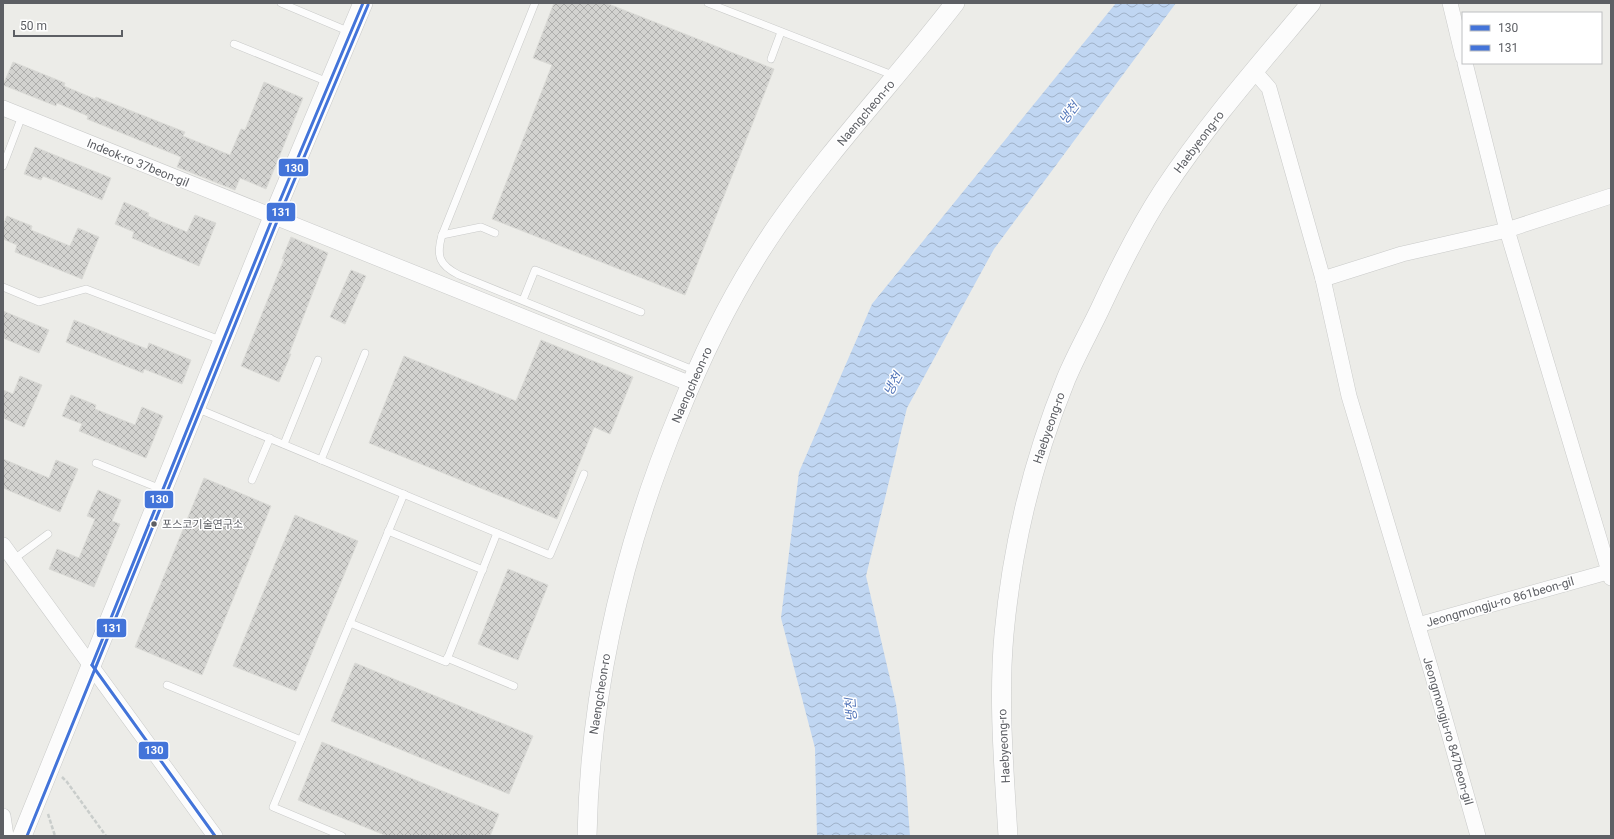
<svg xmlns="http://www.w3.org/2000/svg" width="1614" height="839" viewBox="0 0 1614 839" font-family="Roboto,'Noto Sans KR',sans-serif">
<style>
.water{fill:url(#water-waves)}
.building{fill:url(#building-cross-hatch);stroke:#dbdbd7}
.lines{fill:none;stroke-linecap:round;stroke-linejoin:round}
.service-casing{stroke:#c9cac9;stroke-width:8}
.minor-casing{stroke:#c9cac9;stroke-width:16}
.tertiary-casing{stroke:#c9cac9;stroke-width:20}
.path{stroke:#c9cdcb;stroke-width:2.5;stroke-dasharray:4 2;stroke-linecap:butt}
.service{stroke:#fcfcfc;stroke-width:7}
.minor{stroke:#fcfcfc;stroke-width:15}
.tertiary{stroke:#fcfcfc;stroke-width:19}
.bus-1-casing{stroke:#fff;stroke-width:6}
.bus-2-casing{stroke:#fff;stroke-width:6}
.bus-1{stroke:#4374d9;stroke-width:3}
.bus-2{stroke:#4374d9;stroke-width:3}
.bus-dot{fill:#5d5f64;stroke:#fff;stroke-width:1.5}
.labels{text-anchor:middle;dominant-baseline:central;stroke-width:3;stroke-linejoin:round;paint-order:stroke}
.bus-label{font-size:11px;fill:#5d5f64;stroke:#fff;text-anchor:start}
.street-label{font-size:12px;fill:#5d5f64;stroke:#fff}
.water-label{font-size:13px;font-style:italic;fill:#5174b8;stroke:#fff}
.line-badge{stroke:#fff;stroke-width:1.5}
.badge-label{font-size:11px;text-anchor:middle;font-weight:bold;fill:#fff}
</style>
<defs>
<pattern id="water-waves" width="16" height="10" patternUnits="userSpaceOnUse"><rect width="16" height="10" fill="#c0d6f2"/><path d="M0 5q4-4 8 0t8 0" fill="none" stroke="#9fb1c8"/></pattern>
<pattern id="building-cross-hatch" width="8" height="8" patternUnits="userSpaceOnUse"><rect width="8" height="8" fill="#d3d3d0"/><path d="M0 0l8 8M0 8l8-8" fill="none" stroke="#aeaeac"/></pattern>
</defs>
<rect width="100%" height="100%" fill="#ecece8"/>
<!-- water -->
<polygon class="water" points="1116,3 1176,3 994,249 907,408 866,576 896,704 905,771 910,836 817,836 815,748 781,618 799,472 872,304"/>
<!-- building -->
<g class="building">
<polygon points="554,3 606,3 774,69 685,295 492,219 552,65 533,58"/>
<polygon points="13,62 65,83 64,86 95,99 96,97 185,132 183,136 230,155 241,129 245,130 264,82 303,98 266,189 240,178 235,190 177,167 181,157 87,119 88,116 57,103 56,106 3,85"/>
<polygon points="35,147 111,178 102,200 43,176 41,180 24,174"/>
<polygon points="124,202 149,213 148,216 187,232 195,215 216,223 199,266 132,238 134,232 115,224"/>
<polygon points="7,216 32,226 31,230 70,246 78,228 99,237 82,279 15,252 17,245 3,239 3,225"/>
<polygon points="291,237 328,253 289,354 291,354 279,382 241,366 284,259 282,259"/>
<polygon points="351,270 366,276 345,324 330,317"/>
<polygon points="3,311 49,330 39,353 3,338"/>
<polygon points="74,320 147,349 149,343 191,360 182,384 144,369 143,373 66,342"/>
<polygon points="541,340 633,377 610,434 594,427 557,519 369,443 404,356 516,401"/>
<polygon points="20,376 42,385 24,427 3,418 3,390 13,394"/>
<polygon points="71,395 96,405 95,409 135,425 142,407 163,416 146,458 79,431 82,424 62,416"/>
<polygon points="3,459 49,478 56,460 78,469 60,512 3,488"/>
<polygon points="204,478 271,506 202,675 135,647"/>
<polygon points="98,490 121,500 112,521 120,524 94,587 49,569 57,549 79,558 95,519 87,516"/>
<polygon points="295,515 358,541 296,691 233,666"/>
<polygon points="508,569 548,585 518,660 478,644"/>
<polygon points="355,663 533,736 509,794 331,721"/>
<polygon points="322,742 499,814 490,836 387,836 298,800"/>
</g>
<g class="lines">
<!-- service casing -->
<g class="service-casing">
<g id="service">
<polyline points="281,3 350,32"/>
<path d="M535 3 442 235C436 256 439 265 459 275L696 371"/>
<polyline points="708,3 895,76"/>
<polyline points="234,44 328,82"/>
<polyline points="771,59 781,32"/>
<polyline points="3,166 22,116"/>
<polyline points="442,235 481,227 495,233"/>
<polyline points="3,287 39,302 86,289 223,341"/>
<polyline points="523,300 535,270 641,312"/>
<polyline points="196,408 550,555 584,474"/>
<polyline points="284,444 318,360"/>
<polyline points="321,460 365,353"/>
<polyline points="96,463 161,489"/>
<polyline points="252,480 270,438"/>
<polyline points="388,531 483,570"/>
<polyline points="14,559 48,534"/>
<polyline points="350,623 446,662 497,533"/>
<polyline points="447,658 514,686"/>
<polyline points="167,685 301,740"/>
<polyline points="342,836 273,807 404,494"/>
</g>
</g>
<!-- minor casing -->
<g class="minor-casing">
<g id="minor">
<polyline points="1450,3 1463,57"/>
<polyline points="1465,63 1507,230 1611,578"/>
<polyline points="1254,71 1269,88 1323,279 1349,396 1431,670 1478,836"/>
<polyline points="3,108 691,384"/>
<polyline points="1323,279 1402,254 1507,230 1611,196"/>
<polyline points="3,545 215,836"/>
<polyline points="1418,625 1611,571"/>
<polyline points="3,816 6,836"/>
</g>
</g>
<!-- tertiary casing -->
<g class="tertiary-casing">
<g id="tertiary">
<polyline points="22,836 273,217 363,3"/>
<path d="M587 836C590 689 623 548 679 413 705 348 737 284 777 226 831 148 897 78 955 3"/>
<path d="M1008 836C1004 769 998 701 1004 634 1012 547 1033 460 1066 379 1076 355 1089 332 1100 309 1119 268 1139 228 1163 191 1207 124 1260 64 1311 3"/>
</g>
</g>
<!-- path -->
<g class="path">
<polyline points="62,777 67,782 106,836"/>
<polyline points="48,814 55,836"/>
</g>
<!-- service -->
<use href="#service" class="service"/>
<!-- minor -->
<use href="#minor" class="minor"/>
<!-- tertiary -->
<use href="#tertiary" class="tertiary"/>
<!-- bus-1 casing -->
<g class="bus-1-casing">
<g id="bus-1">
<polyline points="92,665 273,217 363,3"/>
<polyline points="92,665 215,836"/>
</g>
</g>
<!-- bus-2 casing -->
<g class="bus-2-casing">
<polyline id="bus-2" points="27,836 278,219 368,5"/>
</g>
<!-- bus-1 -->
<use href="#bus-1" class="bus-1"/>
<!-- bus-2 -->
<use href="#bus-2" class="bus-2"/>
</g>
<!-- markers -->
<circle class="bus-dot" cx="154" cy="524" r="3.5"/>
<g class="labels">
<!-- bus labels -->
<g class="bus-label">
<text x="162" y="524">포스코기술연구소</text>
</g>
<!-- street labels -->
<g class="street-label">
<text transform="translate(866 113) rotate(-50)">Naengcheon-ro</text>
<text transform="translate(1199 142) rotate(-53)">Haebyeong-ro</text>
<text transform="translate(138 163) rotate(22)">Indeok-ro 37beon-gil</text>
<text transform="translate(692 385) rotate(-66)">Naengcheon-ro</text>
<text transform="translate(1049 428) rotate(-71)">Haebyeong-ro</text>
<text transform="translate(1500 602) rotate(-16)">Jeongmongju-ro 861beon-gil</text>
<text transform="translate(600 694) rotate(-81)">Naengcheon-ro</text>
<text transform="translate(1448 731) rotate(74)">Jeongmongju-ro 847beon-gil</text>
<text transform="translate(1004 746) rotate(-93)">Haebyeong-ro</text>
</g>
<!-- water labels -->
<g class="water-label">
<text transform="translate(1069 113) rotate(-53)">냉천</text>
<text transform="translate(893 384) rotate(-62)">냉천</text>
<text transform="translate(851 710) rotate(-95)">냉천</text>
</g>
</g>
<g class="line-badge">
<rect x="278" y="158" width="31" height="19" rx="4" fill="#4374d9"/>
<rect x="266" y="202" width="30" height="20" rx="4" fill="#4374d9"/>
<rect x="144" y="490" width="30" height="19" rx="4" fill="#4374d9"/>
<rect x="96" y="618" width="31" height="20" rx="4" fill="#4374d9"/>
<rect x="138" y="741" width="31" height="19" rx="4" fill="#4374d9"/>
</g>
<g class="badge-label">
<text x="294" y="172">130</text>
<text x="281" y="216">131</text>
<text x="159" y="503">130</text>
<text x="112" y="632">131</text>
<text x="154" y="754">130</text>
</g>
<!-- border -->
<rect width="1614" height="839" fill="none" stroke="#5d5f64" stroke-width="8"/>
<!-- legend -->
<rect x="1462" y="12" width="140" height="52" fill="#ffffff" stroke="#bebfc1"/>
<rect x="1470" y="25" width="20" height="6" fill="#4374d9" stroke="#bebfc1"/>
<text x="1498" y="32" font-size="12" fill="#5d5f64">130</text>
<rect x="1470" y="45" width="20" height="6" fill="#4374d9" stroke="#bebfc1"/>
<text x="1498" y="52" font-size="12" fill="#5d5f64">131</text>
<!-- scale -->
<path d="M14 30v6h108v-6" fill="none" stroke="#5d5f64" stroke-width="2"/>
<text x="20" y="30" font-size="12" fill="#5d5f64" stroke="#ffffff" stroke-width="3" paint-order="stroke">50 m</text>
</svg>
